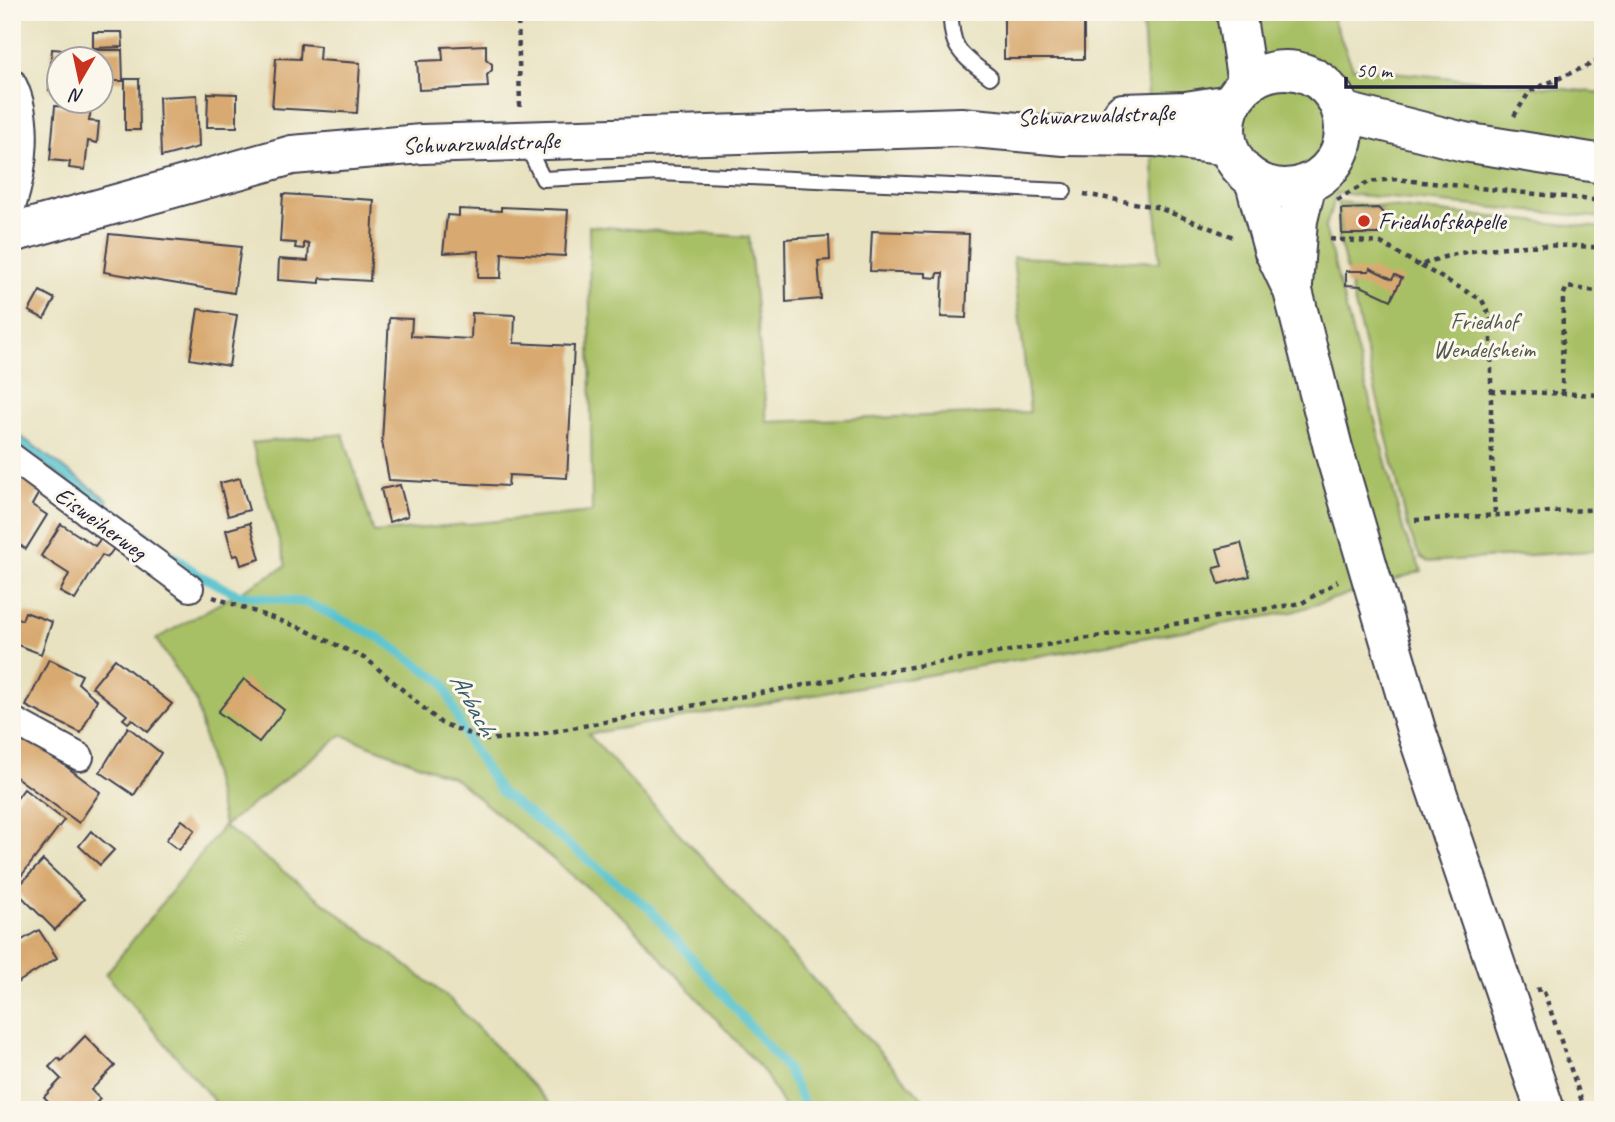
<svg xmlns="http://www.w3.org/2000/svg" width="1615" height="1122" viewBox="0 0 1615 1122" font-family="Caveat,sans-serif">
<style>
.green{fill:#a8c065;stroke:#657150;stroke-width:2;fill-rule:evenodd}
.water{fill:#54c1cc;stroke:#3b7284;stroke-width:2}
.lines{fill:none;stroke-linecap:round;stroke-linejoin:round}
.stream{stroke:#54c1cc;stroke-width:9}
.building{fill:#d8a970}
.lane-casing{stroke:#403f4f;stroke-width:18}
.street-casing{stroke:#403f4f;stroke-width:30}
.secondary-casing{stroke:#403f4f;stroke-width:42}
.path{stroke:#403f4f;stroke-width:4.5;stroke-dasharray:5 5;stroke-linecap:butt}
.lane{stroke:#fff;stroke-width:14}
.street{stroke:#fff;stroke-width:26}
.secondary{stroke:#fff;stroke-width:38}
.poi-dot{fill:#c8321e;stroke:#fbf7ec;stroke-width:2.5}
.labels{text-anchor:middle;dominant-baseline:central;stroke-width:6;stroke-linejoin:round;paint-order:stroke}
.street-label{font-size:24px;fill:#22223b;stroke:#fbf7ec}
.poi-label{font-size:24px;fill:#22223b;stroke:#fbf7ec;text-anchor:start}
.park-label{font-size:24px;fill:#51594a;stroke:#fbf7ec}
.water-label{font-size:26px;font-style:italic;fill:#345a6e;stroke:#fbf7ec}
</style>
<rect width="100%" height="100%" fill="#fbf7ec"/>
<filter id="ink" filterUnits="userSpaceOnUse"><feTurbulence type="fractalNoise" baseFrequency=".0143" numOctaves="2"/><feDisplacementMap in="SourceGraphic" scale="14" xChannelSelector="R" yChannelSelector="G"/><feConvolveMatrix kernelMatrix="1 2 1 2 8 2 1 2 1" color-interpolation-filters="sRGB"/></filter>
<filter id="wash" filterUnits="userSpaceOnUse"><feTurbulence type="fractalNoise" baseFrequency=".00686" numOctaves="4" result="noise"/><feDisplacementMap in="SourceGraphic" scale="28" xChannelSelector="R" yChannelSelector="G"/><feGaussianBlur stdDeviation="1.57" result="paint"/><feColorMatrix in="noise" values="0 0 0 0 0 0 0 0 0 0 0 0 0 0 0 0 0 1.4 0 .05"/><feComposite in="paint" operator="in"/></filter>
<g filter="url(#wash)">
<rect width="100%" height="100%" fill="#e8e2c1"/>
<!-- green -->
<g class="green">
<polygon points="1142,12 1330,12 1353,68 1603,93 1603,218 1337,193 1325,228 1405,536 1422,571 1292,612 588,734 933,1110 786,1110 764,1072 628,921 454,778 342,735 224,826 450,999 556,1110 222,1110 106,974 224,825 196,701 156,639 286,566 252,443 343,434 374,533 592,512 589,226 749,237 767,422 1030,412 1013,257 1160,262"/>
<path d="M1338 202 1603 228V550L1428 562 1420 557 1409 531 1339 238ZM1378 208 1385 215V226L1378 234H1342V209Z"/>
</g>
<!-- water -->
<polygon class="water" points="12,430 108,500 102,507 12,441"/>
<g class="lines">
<!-- stream -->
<polyline class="stream" points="95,498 199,575 237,594 307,603 378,637 443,682 466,738 500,791 648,907 787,1069 807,1110"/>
</g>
<g id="blocks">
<!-- building -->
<g class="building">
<rect x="1004" y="12" width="80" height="47"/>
<polygon points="93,32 122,32 123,47 93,48"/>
<polygon points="301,44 320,46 319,60 360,63 357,113 272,108 276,58 300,59"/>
<polygon points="486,45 486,59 492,64 492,70 487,75 488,87 419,90 417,61 443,60 442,47"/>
<polygon points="52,49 78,51 78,60 60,60 60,91 49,90"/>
<polygon points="80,50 122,50 123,81 102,81 102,60 80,60"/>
<polygon points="125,79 139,79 140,130 125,130"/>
<polygon points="208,93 237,94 237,127 207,127"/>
<polygon points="197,95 199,147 161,157 159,97"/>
<polygon points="55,106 91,109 89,121 99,122 97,143 88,141 85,170 69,168 70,162 50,160"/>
<polygon points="283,194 374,200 370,281 320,278 320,283 278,280 279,259 308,261 309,244 304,243 304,249 295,248 296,243 280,242"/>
<polygon points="501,207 568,210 565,256 502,253 501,278 478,278 479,251 443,253 447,215 459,216 459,209 501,211"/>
<polygon points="1378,208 1385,215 1385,226 1378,234 1342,234 1341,209"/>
<polygon points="872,231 969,234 966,318 941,317 943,273 938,273 937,278 926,277 926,273 870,271"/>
<polygon points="109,234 241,247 234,293 104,272"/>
<polygon points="829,236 830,260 818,261 821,299 786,302 785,239"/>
<polygon points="1370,268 1392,279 1395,275 1402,278 1391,300 1361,286 1346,285 1346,271 1369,271"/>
<polygon points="40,291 55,299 44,319 29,311"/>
<polygon points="198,309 237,315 229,366 190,359"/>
<polygon points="472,313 515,315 514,343 574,346 567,478 509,475 508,486 389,480 382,442 389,318 412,319 411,336 471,339"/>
<polygon points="12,471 41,489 32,505 47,515 26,549 12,540"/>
<polygon points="240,478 249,510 228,516 220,483"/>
<polygon points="400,485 408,516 389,522 381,489"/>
<polygon points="250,523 260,559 241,565 238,555 233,556 226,530"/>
<polygon points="61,524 95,546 102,537 115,547 107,558 102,555 75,600 60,592 69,574 41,556"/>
<polygon points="1241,543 1250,576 1219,584 1214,568 1222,566 1217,549"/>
<polygon points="25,612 52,622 41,654 15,644 12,650 12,616 22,620"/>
<polygon points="49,659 82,675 78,683 97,700 81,733 26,706"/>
<polygon points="115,659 172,704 148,732 132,719 128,723 123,719 127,715 92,687"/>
<polygon points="244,679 284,710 259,742 218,712"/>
<polygon points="128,727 161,753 134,795 100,772"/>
<polygon points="26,736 100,792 79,823 12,774 12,754"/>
<polygon points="24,789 64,820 12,888 12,805"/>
<polygon points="182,820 195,830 179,850 166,840"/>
<polygon points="91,831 114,850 100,865 79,846"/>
<polygon points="43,860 84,899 55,930 15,890"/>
<polygon points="39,930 57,958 12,986 12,946"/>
<polygon points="85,1036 115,1066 91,1090 100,1099 90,1110 58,1110 44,1097 61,1079 49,1067 58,1058 61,1061"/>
</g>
</g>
</g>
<g filter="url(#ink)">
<use href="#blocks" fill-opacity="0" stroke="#403f4f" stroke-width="2"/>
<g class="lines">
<!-- lane casing -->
<g class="lane-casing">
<g id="lane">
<path d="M951 12C950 50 962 55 990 77"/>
<polyline points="525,142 543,179 659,173 1064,191"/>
</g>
</g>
<!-- street casing -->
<g class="street-casing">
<g id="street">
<path d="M12 82C31 118 24 170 12 207"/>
<polyline points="12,457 190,588"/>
<polyline points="12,720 80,757"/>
</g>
</g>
<!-- secondary casing -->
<g class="secondary-casing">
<g id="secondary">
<polyline points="1236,12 1247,83"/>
<circle cx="1285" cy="129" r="59"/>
<polyline points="1341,111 1464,142 1603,164"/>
<polyline points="1123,113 1186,111 1231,104"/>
<polyline points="1254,179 1273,249 1293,291 1333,448 1417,733 1545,1110"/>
<polyline points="12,233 292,155 422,144 961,127 1064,136 1154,137 1228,146"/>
<polyline points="1293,285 1298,220 1307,183"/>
</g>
</g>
<!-- path -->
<g class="path">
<polyline points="518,12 520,107 522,107"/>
<polyline points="1514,116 1530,91 1603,59"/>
<polyline points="1084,194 1156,207 1236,238"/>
<polyline points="1337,200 1368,182 1394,179 1603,201"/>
<path d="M1330 239 1381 243 1420 266C1463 244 1554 243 1603 248"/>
<polyline points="1421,266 1482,300 1491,318 1491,437 1495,514"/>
<polyline points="1491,391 1603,395"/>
<polyline points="1562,394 1563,296 1567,287 1603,292"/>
<polyline points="1415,520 1603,509"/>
<polyline points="213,597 301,628 368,660 441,723 486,740 529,736 820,682 1302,603 1338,581"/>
<polyline points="1536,990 1543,989 1585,1110"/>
</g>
<!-- lane -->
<use href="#lane" class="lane"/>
<!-- street -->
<use href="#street" class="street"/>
<!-- secondary -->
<use href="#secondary" class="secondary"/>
</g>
</g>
<!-- markers -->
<circle class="poi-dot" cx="1364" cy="221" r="7"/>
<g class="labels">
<!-- street labels -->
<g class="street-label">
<text transform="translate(1096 115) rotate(-2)">Schwarzwaldstraße</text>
<text transform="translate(481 143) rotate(-2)">Schwarzwaldstraße</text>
<text transform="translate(101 523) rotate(36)">Eisweiherweg</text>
</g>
<!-- poi labels -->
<g class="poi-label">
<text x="1378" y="221">Friedhofskapelle</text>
</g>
<!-- park labels -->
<g class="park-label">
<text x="1484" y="321">Friedhof<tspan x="1484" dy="28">Wendelsheim</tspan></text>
</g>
<!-- water labels -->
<g class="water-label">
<text transform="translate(473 704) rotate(61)">Arbach</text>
</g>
</g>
<!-- margin -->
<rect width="1615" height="1122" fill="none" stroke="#fbf7ec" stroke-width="42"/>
<!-- north arrow -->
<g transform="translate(80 80) rotate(189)"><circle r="33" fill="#fbf7ec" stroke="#a4a2a5" stroke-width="2"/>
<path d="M0-5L12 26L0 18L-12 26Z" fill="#c8321e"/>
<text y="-10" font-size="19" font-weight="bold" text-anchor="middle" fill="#22223b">N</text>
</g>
<!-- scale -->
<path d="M1346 77v10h210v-10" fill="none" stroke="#22223b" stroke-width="3.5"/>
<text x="1356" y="77" font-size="21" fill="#22223b" stroke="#fbf7ec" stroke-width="5" paint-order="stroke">50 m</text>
</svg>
